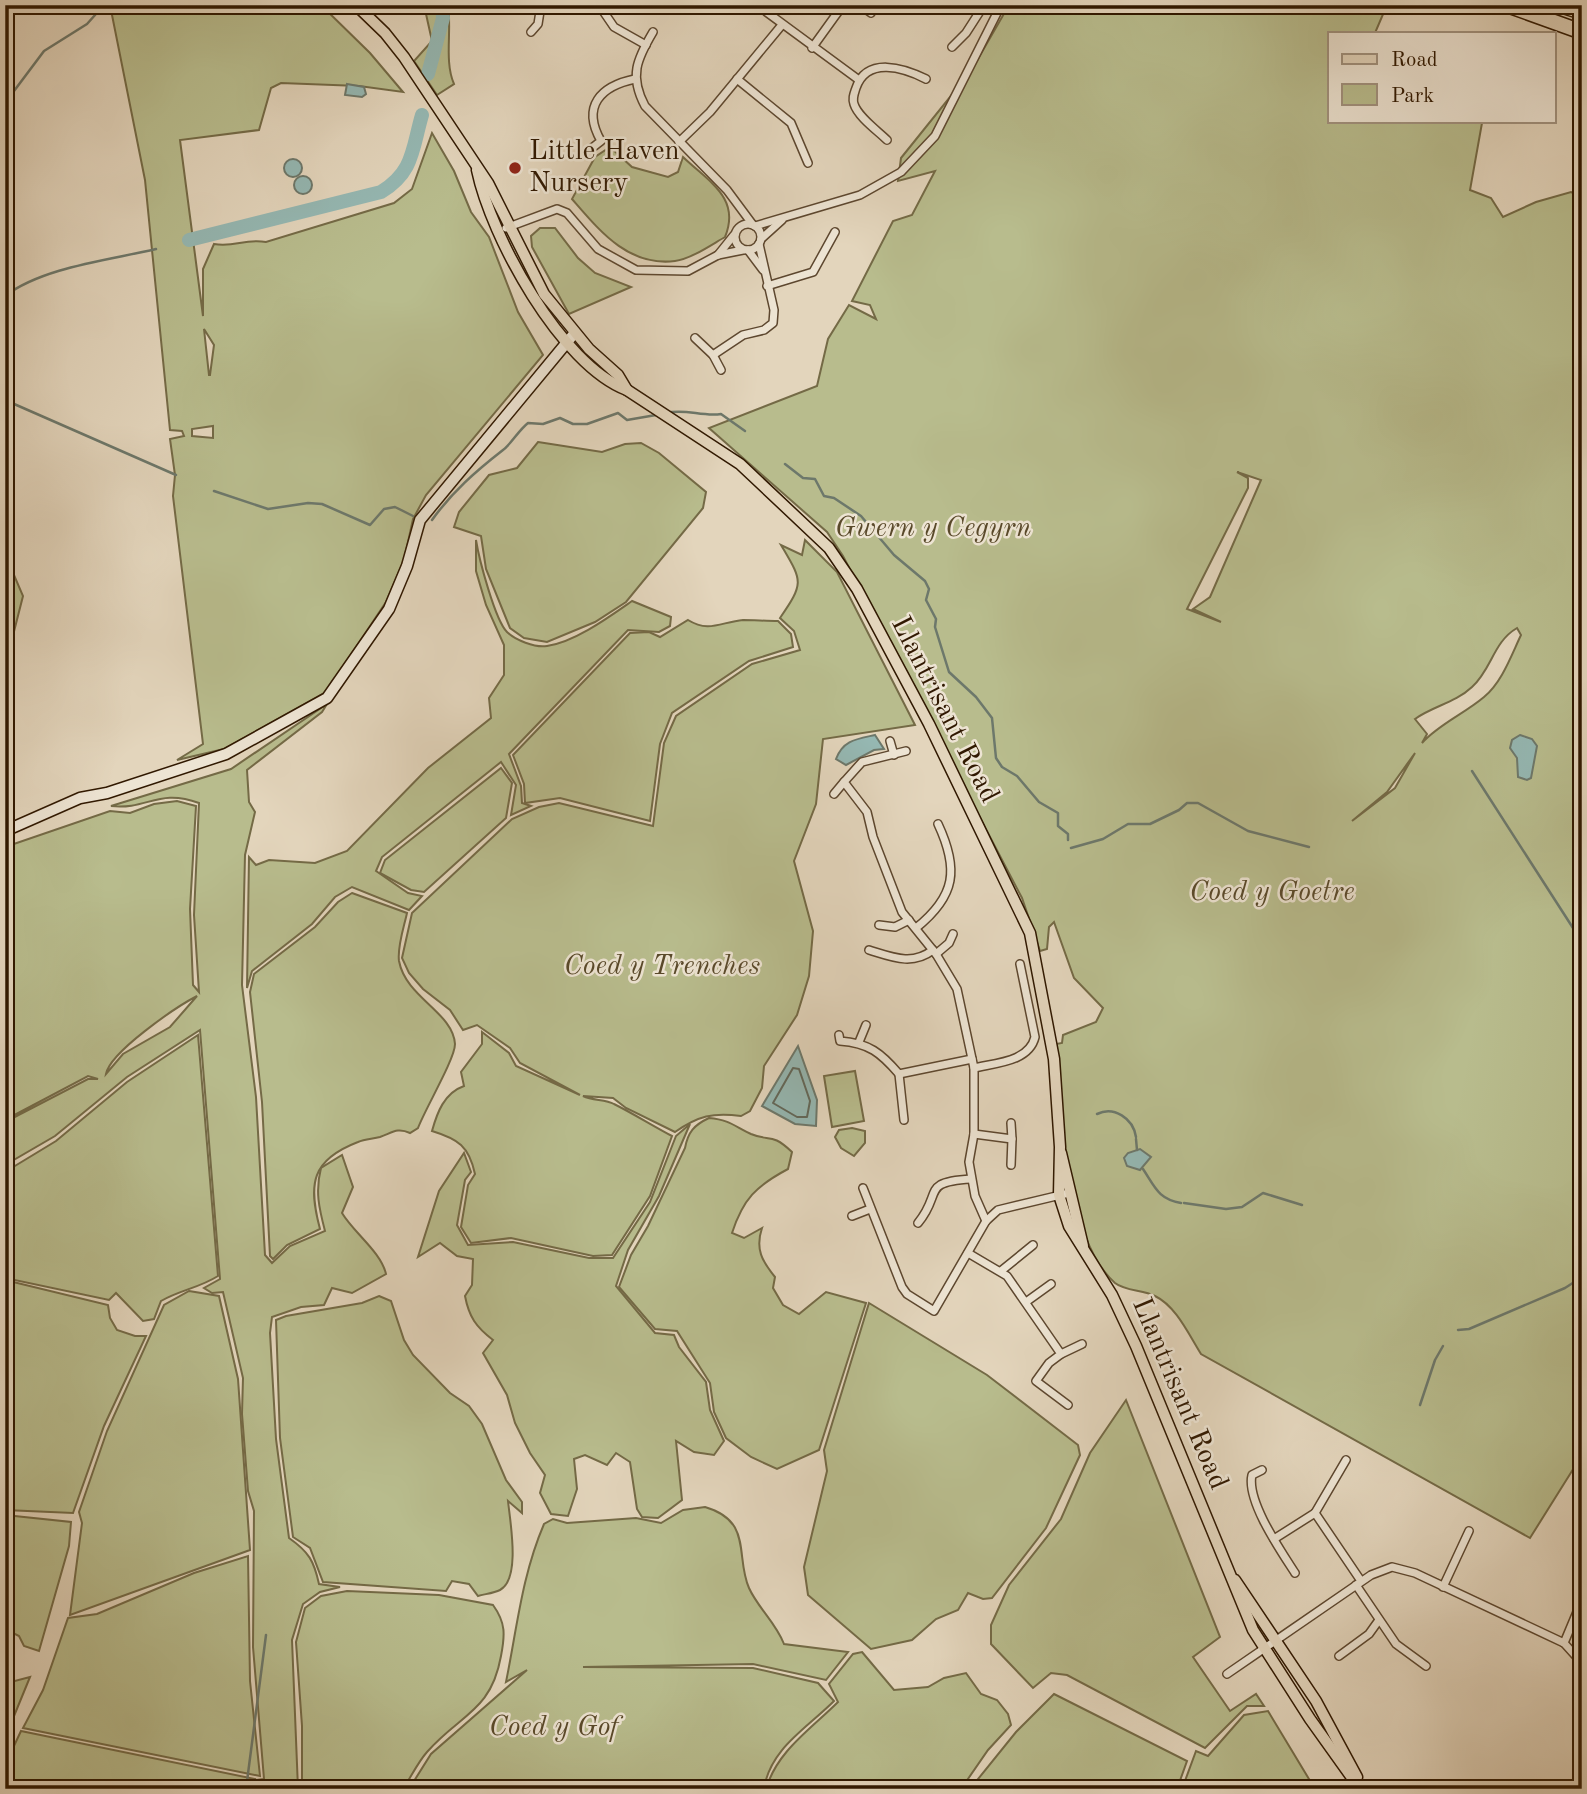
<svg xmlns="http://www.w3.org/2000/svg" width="1587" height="1794" viewBox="0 0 1587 1794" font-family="'Old Standard TT',serif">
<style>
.green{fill:#b8bc8d;stroke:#746a46;stroke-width:2;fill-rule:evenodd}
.water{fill:#95b8b3;stroke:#6d786b;stroke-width:2}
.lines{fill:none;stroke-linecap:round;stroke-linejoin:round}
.shore{stroke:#62685a;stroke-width:2}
.stream{stroke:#6d786b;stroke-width:2.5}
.river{stroke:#95b8b3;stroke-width:14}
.street-casing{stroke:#5d472f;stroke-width:10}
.secondary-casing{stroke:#301800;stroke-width:13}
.primary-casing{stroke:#301800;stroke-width:13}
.highway-casing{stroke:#301800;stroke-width:17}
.street{stroke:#ede4d3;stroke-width:7}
.secondary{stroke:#ede4d3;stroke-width:10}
.primary{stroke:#e3d5bc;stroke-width:10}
.highway{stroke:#e3d5bc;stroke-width:14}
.poi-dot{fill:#8f2418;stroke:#ede4d3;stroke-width:2.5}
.labels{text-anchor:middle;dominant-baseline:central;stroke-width:5;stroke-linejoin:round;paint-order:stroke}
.poi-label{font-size:28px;fill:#301800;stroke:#ede4d3;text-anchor:start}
.park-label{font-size:28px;font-style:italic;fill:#59492a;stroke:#ede4d3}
.street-label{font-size:28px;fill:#301800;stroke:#ede4d3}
</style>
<rect width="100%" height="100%" fill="#e3d5bc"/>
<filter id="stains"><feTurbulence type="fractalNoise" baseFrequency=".00286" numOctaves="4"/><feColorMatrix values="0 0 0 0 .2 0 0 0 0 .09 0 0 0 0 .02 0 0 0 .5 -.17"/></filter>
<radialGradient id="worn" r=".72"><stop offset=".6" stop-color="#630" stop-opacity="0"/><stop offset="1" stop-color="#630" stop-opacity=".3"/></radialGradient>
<!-- green -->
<g class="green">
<path d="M110 5H321L370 53 403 92 359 86 281 83 271 88 259 130 180 140 203 316V269L214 244C234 248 245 238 266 242L394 203 412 189 432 133 454 171 471 212 489 237 518 312 543 355 426 495 413 519 404 560 386 602 326 692 224 749 177 760 203 744 173 496 175 475 170 439 184 436 182 431 170 430 145 180ZM204 329 214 345 210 375H209ZM213 426V438L192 436V429Z"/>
<path d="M424 5H448C452 31 444 61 454 84L437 95 414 61 432 41Z"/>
<path d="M1009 5H1387L1375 33H1330V121H1474L1482 123 1470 190 1491 198 1503 217 1536 202 1571 192 1582 197V1455L1530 1538 1201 1354C1189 1335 1176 1306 1155 1296 1143 1290 1125 1291 1115 1283 1065 1239 1060 1107 1056 1044L1062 1043 1063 1035 1096 1022 1103 1008 1074 978 1054 922 1049 927 1047 949 1040 951 1022 898 843 556 827 532 709 428 817 386 828 339 849 305 876 319 870 305 852 301 893 221 912 215 935 171 898 181 901 158 971 71ZM1237 472 1261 480 1210 597 1193 609 1221 622 1187 609 1248 488V478ZM1517 628 1521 635C1511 656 1502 682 1484 697 1464 714 1439 724 1422 743L1427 734 1415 719C1433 706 1455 703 1472 687 1492 669 1493 642 1517 628ZM1415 753 1395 788 1352 821 1387 792Z"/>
<path d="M610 147 632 167 668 177 678 172 683 157C709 182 741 198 725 237 711 245 691 259 675 261 628 267 599 230 572 199L595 157Z"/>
<polygon points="540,228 555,228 578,258 595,273 631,287 569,314 532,247 531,236"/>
<polygon points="538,442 602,452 625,444 641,443 659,453 706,492 703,508 626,602 595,622 547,642 524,638 510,628 486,569 481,536 454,527 459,512 489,475 517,468"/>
<path d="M476 540C479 559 495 620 507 632 515 640 535 648 547 646 575 642 609 617 632 601L671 617 670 626 659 632 628 630 509 754 521 786 522 803 531 806 511 815 516 785 501 762 382 857 376 871 408 893 422 896 409 910 352 887 335 897 312 924 252 971 247 988 249 857 256 865 269 860 315 863 347 851 428 768 491 718 489 698 504 675V645L486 605 476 571Z"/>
<path d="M805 540 837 572 915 725 823 739 816 804 794 861 813 931 809 976 797 1015 764 1066 762 1088 750 1111 741 1116C713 1112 698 1116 675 1132L626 1108 613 1098 583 1096C593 1101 605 1099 614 1104 634 1114 653 1126 672 1136L650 1196 612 1255 593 1256 511 1238 471 1243 461 1227 468 1185 475 1174C469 1146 458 1139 432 1131 437 1113 444 1093 464 1086L461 1072 482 1044V1032L509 1053 516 1066 580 1095 520 1063 510 1048 477 1025 463 1030 450 1010 423 989 409 973 402 958 412 913 512 819 539 807 559 803 653 826 664 743 676 716 752 664 800 650 794 631 780 618C805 582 802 581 781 545L802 555Z"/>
<polygon points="5,554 23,596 5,667"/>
<path d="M688 620C709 633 721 622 743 620 754 620 766 621 778 621L791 634 793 647 749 661 672 713 660 744 650 821 560 798 525 803 524 784 513 755 630 633 649 632 660 637Z"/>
<path d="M327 704 322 712 247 770 249 802 255 812 245 855 242 985 256 1097 265 1255 272 1263 290 1246 325 1231C319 1208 315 1191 321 1168L342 1155 353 1187 342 1213C354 1233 381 1252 386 1274L352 1293 332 1288 324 1305 301 1307 272 1317 270 1333 276 1439 289 1538C309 1552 314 1561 319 1584L340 1587 320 1592 303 1604 292 1640 298 1789H254L257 1780 264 1779 253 1647 254 1511 248 1491 242 1414 243 1378 223 1292 212 1293 204 1288 220 1279 200 1030 127 1077 55 1136 5 1165V1122L88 1079H98L88 1076 5 1120V847L110 811 130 813 154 804 177 801 196 806 190 909 193 985 199 992 194 915 199 803C158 788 148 810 111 806L231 769ZM197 996 170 1027 123 1054 106 1074C110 1052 176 1007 197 996Z"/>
<polygon points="501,768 512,783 506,818 424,892 411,890 380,873 385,860"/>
<path d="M352 893 407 913C404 927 397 947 399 961 406 998 453 1012 455 1044 455 1059 425 1109 418 1128L410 1133C397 1127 392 1133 380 1137 373 1139 365 1139 358 1142 311 1160 308 1184 320 1229L287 1245 273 1259 270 1256 262 1102 250 992 254 974 315 927 338 902Z"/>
<path d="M198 1035 218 1276C199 1288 180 1290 161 1301L154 1319 143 1321 116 1293 109 1300 5 1278V1172L56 1141 127 1082Z"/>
<polygon points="855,1071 864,1121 832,1127 824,1076"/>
<path d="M709 1118C730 1120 734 1126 751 1134 770 1142 771 1132 792 1152L788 1169C756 1186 743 1199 732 1233L744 1238 762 1228C755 1249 762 1261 775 1277L773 1288 783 1305 799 1314 826 1292 866 1303 819 1450 777 1469 751 1457 726 1438 714 1412 710 1383 677 1331 655 1329 619 1287 631 1255 648 1226 685 1148C688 1132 694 1125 709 1118Z"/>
<path d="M690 1124 659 1196 628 1250 616 1286 655 1333 674 1335 679 1347 706 1382 710 1410 724 1441 714 1455 694 1452 676 1441 682 1500 658 1518 642 1517 637 1509 630 1462 616 1453 607 1465 585 1455 574 1459 577 1489 568 1516 551 1514 540 1493 545 1475 530 1453 515 1423 507 1395 483 1353 493 1340C476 1327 469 1317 465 1296L472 1285 473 1259 457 1256 440 1243 418 1257 439 1191 464 1153 471 1172 465 1180 457 1225 468 1245 513 1242 589 1258H613L650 1202 676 1136Z"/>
<polygon points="852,1128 865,1131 865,1143 854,1156 841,1148 835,1137 839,1130"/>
<polygon points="5,1280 108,1305 110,1318 117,1330 135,1336 146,1336 104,1426 73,1513 5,1510"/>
<polygon points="189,1291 219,1296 238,1379 250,1550 70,1615 82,1523 79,1512 107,1431 164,1305"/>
<path d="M379 1296 391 1301 404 1340 413 1355 450 1393 469 1406 482 1424 506 1480 522 1502V1513L508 1501C510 1521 521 1579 500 1590 494 1593 485 1594 478 1596L469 1584 452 1581 446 1591 323 1582 310 1548 293 1537 280 1438 276 1320 286 1316 362 1303Z"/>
<polygon points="869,1303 987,1375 1078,1445 1080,1455 1046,1528 992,1598 983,1599 968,1593 958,1610 936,1619 912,1640 871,1649 808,1595 804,1567 827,1471 824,1450"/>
<polygon points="1126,1400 1220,1637 1193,1657 1230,1711 1256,1694 1264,1706 1247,1706 1205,1748 1067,1675 1051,1673 1033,1688 991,1644 991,1625 1009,1585 1061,1519 1090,1453"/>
<path d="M705 1507C753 1521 735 1556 749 1588 758 1608 776 1623 784 1644L848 1652 826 1680 753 1664 583 1667 753 1668 818 1683 834 1701C806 1729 771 1748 764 1788L409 1789 431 1754 527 1670 506 1682C517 1628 522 1575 544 1524L553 1519 567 1523 636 1518 661 1523 683 1510Z"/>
<polygon points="5,1515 71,1522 69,1546 39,1651 24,1646 19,1636 5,1629"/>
<polygon points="248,1556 250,1681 260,1776 23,1728 43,1690 68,1618 97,1614 194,1573"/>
<path d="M347 1591 439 1595 493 1605C506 1623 505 1635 501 1656 491 1712 460 1714 427 1752 418 1762 411 1777 403 1789H302V1726L296 1642 305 1608 321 1596Z"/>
<path d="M862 1652 894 1690 928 1687 944 1678 966 1673 981 1694 997 1700 1008 1714 1011 1725 988 1750 961 1789H766C777 1751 811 1729 838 1702L829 1684 853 1654Z"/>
<polygon points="30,1677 5,1738 5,1680 11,1682"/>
<polygon points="1054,1694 1187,1761 1177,1789 970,1789 1016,1732"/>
<polygon points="1268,1711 1315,1789 1182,1789 1196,1751 1208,1756 1244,1715"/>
<polygon points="21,1731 255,1779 252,1789 5,1789 5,1765"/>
</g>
<!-- water -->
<g class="water">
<polygon points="347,84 364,87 366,94 362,97 345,95"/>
<circle cx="293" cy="168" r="9"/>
<circle cx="303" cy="185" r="9"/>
<path d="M875 735 884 749 874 750 846 765 836 759C843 740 857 739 875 735Z"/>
<polygon points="1520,735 1532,739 1537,746 1531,778 1527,780 1518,777 1517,758 1510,748 1512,740"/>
<polygon points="798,1046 817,1100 816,1126 795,1124 762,1106"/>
<polygon points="1140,1149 1151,1157 1140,1170 1127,1166 1124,1158 1128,1153"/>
</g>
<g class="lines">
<!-- shore -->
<polygon class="shore" points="793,1068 799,1069 810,1101 807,1117 797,1117 773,1103"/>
<!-- stream -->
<g class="stream">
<polyline points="5,103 44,51 87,24 104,5"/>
<polyline points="5,266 14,289"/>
<path d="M5 296C43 267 110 260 156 249"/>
<polyline points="5,400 176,475"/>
<path d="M666 413C685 408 702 417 721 414L745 431"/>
<polyline points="785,464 803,478 815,479 824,496 834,498 861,516 894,555 925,581 929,589 926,600 936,619 935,627 949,672 976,697 992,718 996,758 1002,767 1017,776 1039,802 1058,813 1058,826 1068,834 1068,840"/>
<polyline points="214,491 268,509 308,503 322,504 370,525 384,509 395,507 413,516"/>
<path d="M432 520C452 492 476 471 503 450 512 443 518 431 528 423L543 424 560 418 573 424H587L618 413 627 420 656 415"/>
<polyline points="1472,771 1582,942"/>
<polyline points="1071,848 1103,839 1128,824 1150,824 1179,810 1187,803 1198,803 1248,831 1309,847"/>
<path d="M1097 1114C1114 1106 1133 1118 1136 1137"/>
<polyline points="1136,1139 1137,1150"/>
<path d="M1143 1169C1155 1187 1158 1199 1181 1203"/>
<polyline points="1184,1203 1226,1209 1242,1207 1263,1193 1302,1205"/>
<polyline points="1458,1330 1469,1329 1565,1288 1582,1277"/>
<polyline points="1420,1405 1435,1360 1443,1346"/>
<polyline points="246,1789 266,1635"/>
</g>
<!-- river -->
<g class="river">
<polyline points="428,74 443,18 442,5"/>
<path d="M189 240 381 192C414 172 412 149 422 115"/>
</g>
<!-- street casing -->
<g class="street-casing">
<g id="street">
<polyline points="599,5 614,27 646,45"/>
<polyline points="757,5 859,80"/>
<polyline points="860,5 871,13"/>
<polyline points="531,32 538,24 541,5"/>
<path d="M653 32C637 59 629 76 645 106L727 190 753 225"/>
<polyline points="952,47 966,33 984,5"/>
<polyline points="812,48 843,5"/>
<polyline points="737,79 791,123 808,163"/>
<path d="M887 140C878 131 858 117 854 104 852 98 854 94 856 88 867 56 904 68 926 79"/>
<polyline points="679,142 710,112 781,26"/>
<path d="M592 148 601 141C581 106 601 86 635 79"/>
<circle cx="748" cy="237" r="13"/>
<polyline points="755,226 860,195 901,172 935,136 1001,5"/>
<polyline points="506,228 557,209 567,213 598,249 636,270 688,271 718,255 743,250"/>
<polyline points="761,239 782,220"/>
<polyline points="748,250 763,270"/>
<polyline points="718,255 734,235"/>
<polyline points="767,286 813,272 835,232"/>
<polyline points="695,338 713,355 721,370"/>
<polyline points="713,355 743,335 764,330 773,323 774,310 759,244"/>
<polyline points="890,741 894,755"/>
<polyline points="906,751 862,762 844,782 867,812 873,837 902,912 936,954 957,989 974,1068 974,1134 969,1162 975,1196 986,1221"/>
<polyline points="834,794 844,782"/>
<polyline points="879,925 895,927 909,920"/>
<path d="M916 928C956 896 959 869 938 824"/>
<path d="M869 950C892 957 912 966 933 950"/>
<polyline points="936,954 949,943 953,934"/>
<path d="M839 1035 840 1041C869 1043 881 1053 899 1074L972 1059"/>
<polyline points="859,1042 866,1025"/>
<path d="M974 1068C995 1063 1029 1062 1035 1037L1020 964"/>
<polyline points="899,1074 904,1120"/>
<polyline points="974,1134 1012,1139 1011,1123"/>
<polyline points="1011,1165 1012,1139"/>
<polyline points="863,1188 902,1287 907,1294 934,1311 986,1221 998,1210 1069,1193"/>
<polyline points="852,1216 870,1209"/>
<path d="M918 1223C943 1193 920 1182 971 1179"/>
<polyline points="968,1253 1007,1276 1061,1354 1049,1363 1036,1381 1068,1405"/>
<polyline points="1001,1271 1033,1245"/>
<polyline points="1026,1302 1051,1284"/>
<polyline points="1061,1354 1082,1344"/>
<polyline points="1346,1460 1315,1513 1361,1581"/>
<path d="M1262 1470 1252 1475C1246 1501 1281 1551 1295 1573"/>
<polyline points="1274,1539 1315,1513"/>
<polyline points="1356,1585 1396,1644 1426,1666"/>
<polyline points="1443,1587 1469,1531"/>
<polyline points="1564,1643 1582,1600"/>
<polyline points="1339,1656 1369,1634 1379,1620"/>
<polyline points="1227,1674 1371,1575 1392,1567 1415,1573 1564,1643 1582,1663"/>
</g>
</g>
<!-- secondary casing -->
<g class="secondary-casing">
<polyline id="secondary" points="5,831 80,798 107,793 226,754 327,698 389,609 407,566 420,520 573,335"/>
</g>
<!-- primary casing -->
<g class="primary-casing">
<g id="primary">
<polyline points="356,5 385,33 404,57 488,183 544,294 589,349 618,375 627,390"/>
<path d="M477 170C491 237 561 365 627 390L740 464 829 548 857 589 929 724 1030 933 1054 1059 1060 1147 1059 1195 1069 1226 1112 1295 1136 1346 1253 1630 1310 1719 1360 1789"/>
<polyline points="1061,1153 1083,1246"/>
<polyline points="1235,1580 1316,1701 1357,1777"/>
</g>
</g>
<!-- highway casing -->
<g class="highway-casing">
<g id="highway">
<polyline points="1507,5 1582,32"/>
<polyline points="1560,5 1582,12"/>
</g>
</g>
<!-- street -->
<use href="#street" class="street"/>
<!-- secondary -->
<use href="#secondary" class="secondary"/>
<!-- primary -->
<use href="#primary" class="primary"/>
<!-- highway -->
<use href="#highway" class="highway"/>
</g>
<!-- markers -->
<circle class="poi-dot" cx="515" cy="168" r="7"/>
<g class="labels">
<!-- poi labels -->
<g class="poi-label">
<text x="529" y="152">Little Haven<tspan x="529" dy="32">Nursery</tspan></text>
</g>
<!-- park labels -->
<g class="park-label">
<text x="933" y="529">Gwern y Cegyrn</text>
<text x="1272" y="893">Coed y Goetre</text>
<text x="662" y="967">Coed y Trenches</text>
<text x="554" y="1728">Coed y Gof</text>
</g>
<!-- street labels -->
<g class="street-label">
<text transform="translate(944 710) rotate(63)">Llantrisant Road</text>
<text transform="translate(1179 1394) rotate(67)">Llantrisant Road</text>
</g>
</g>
<!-- margin -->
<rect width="1587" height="1794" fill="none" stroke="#e3d5bc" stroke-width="28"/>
<rect x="7" y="7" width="1573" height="1780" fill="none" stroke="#301800" stroke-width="3.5"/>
<rect x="14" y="14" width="1559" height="1766" fill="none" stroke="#301800" stroke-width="2"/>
<!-- legend -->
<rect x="1328" y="32" width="228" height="91" fill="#ede4d3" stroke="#a1927f" stroke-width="2"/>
<rect x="1342" y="54" width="35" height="10" fill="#e3d5bc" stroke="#a1927f" stroke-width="2"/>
<text x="1391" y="66" font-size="21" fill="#301800">Road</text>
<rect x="1342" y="84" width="35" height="21" fill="#b8bc8d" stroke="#a1927f" stroke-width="2"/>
<text x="1391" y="102" font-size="21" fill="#301800">Park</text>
<rect width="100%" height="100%" filter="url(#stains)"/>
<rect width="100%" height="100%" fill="url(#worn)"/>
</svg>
